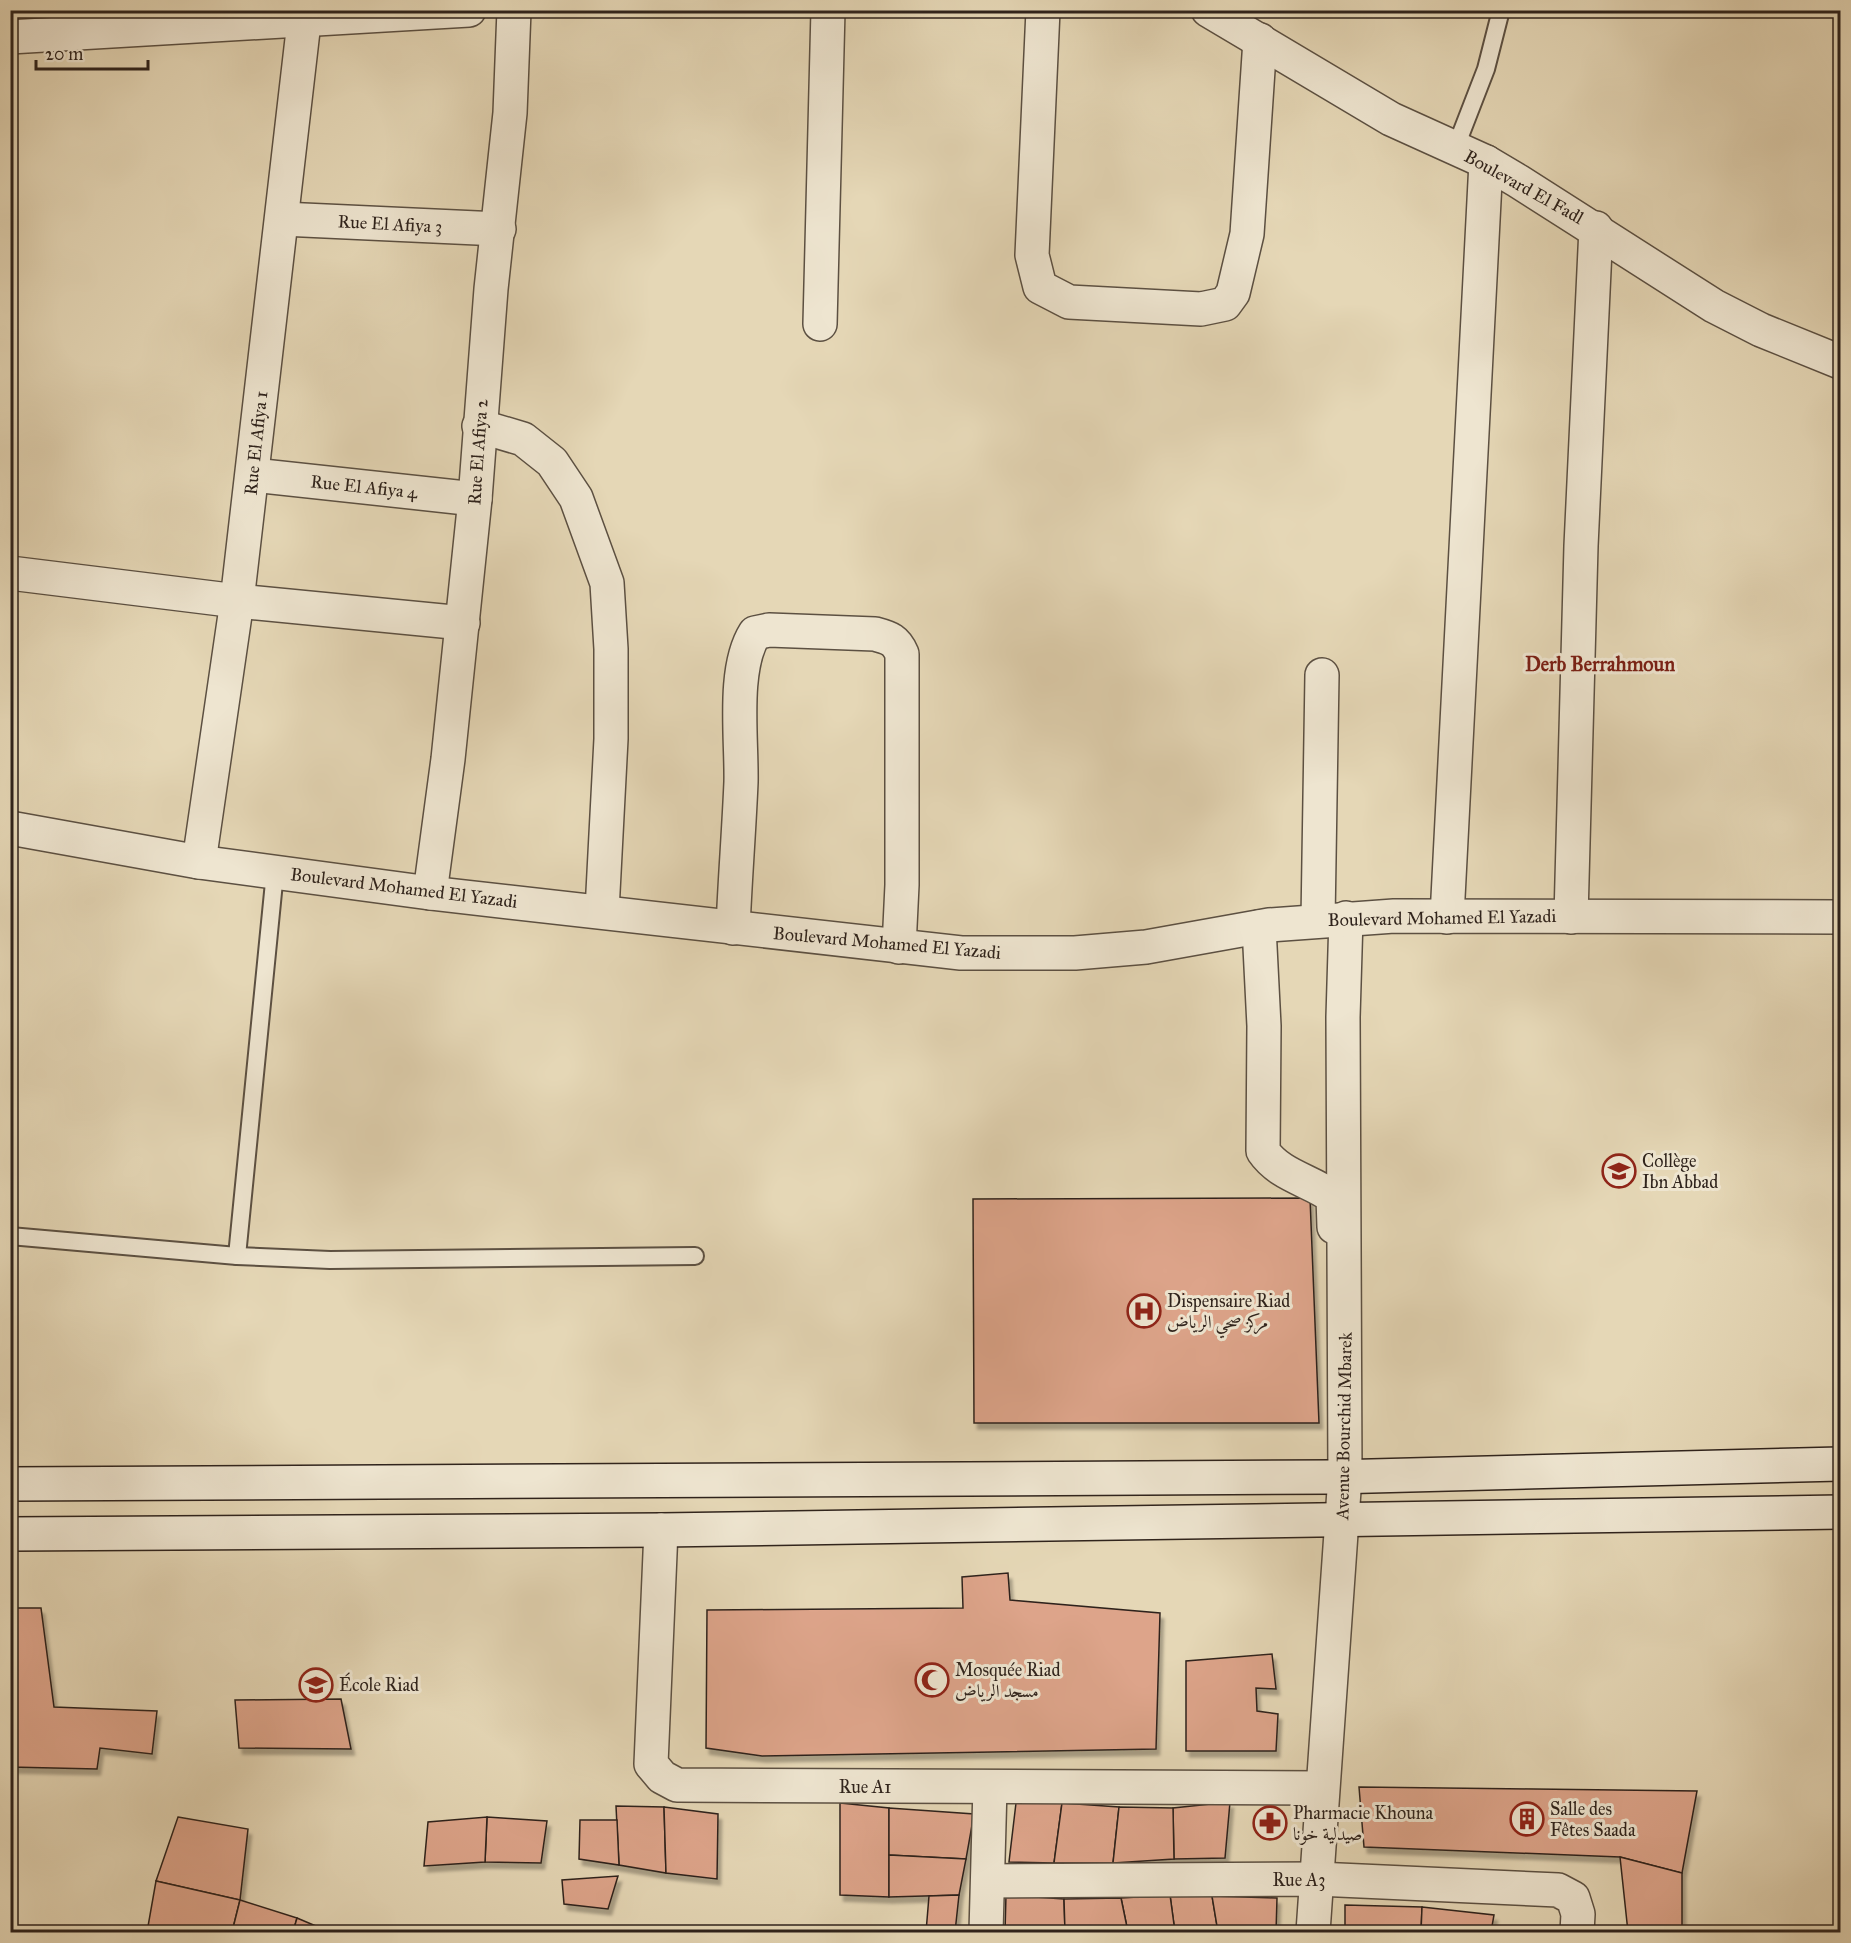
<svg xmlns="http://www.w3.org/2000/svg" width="1851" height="1943" viewBox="0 0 1851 1943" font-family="'IM FELL Great Primer',Amiri,serif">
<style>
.building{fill:#dda48a;stroke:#2f231c;stroke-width:1.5;filter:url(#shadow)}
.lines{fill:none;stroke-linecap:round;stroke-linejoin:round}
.service-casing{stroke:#5c5042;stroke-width:20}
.minor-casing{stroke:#5c5042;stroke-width:36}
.tertiary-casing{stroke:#5c5042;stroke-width:36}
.secondary-casing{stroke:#2f231c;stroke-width:36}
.service{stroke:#eee5d0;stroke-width:16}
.minor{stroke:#eee5d0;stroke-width:33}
.tertiary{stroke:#eee5d0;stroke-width:33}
.secondary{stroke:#eee5d0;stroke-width:33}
.labels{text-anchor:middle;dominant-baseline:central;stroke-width:6;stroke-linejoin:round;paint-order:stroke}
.street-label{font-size:18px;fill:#2f231c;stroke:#eee5d0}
.poi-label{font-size:18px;fill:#2f231c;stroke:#eee5d0;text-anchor:start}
.neighbourhood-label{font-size:20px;font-weight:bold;fill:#7a1f14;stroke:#eee5d0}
</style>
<defs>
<filter id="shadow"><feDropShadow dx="3.5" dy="6" stdDeviation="1.5" flood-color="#0004"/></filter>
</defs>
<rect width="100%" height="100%" fill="#e5d7b6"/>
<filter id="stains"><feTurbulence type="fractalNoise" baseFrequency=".00333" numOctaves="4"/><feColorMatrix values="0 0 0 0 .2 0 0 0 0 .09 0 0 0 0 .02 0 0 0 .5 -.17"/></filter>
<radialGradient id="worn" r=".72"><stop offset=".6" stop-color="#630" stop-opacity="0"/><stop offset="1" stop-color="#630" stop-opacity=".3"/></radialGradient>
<!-- building -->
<g class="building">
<polygon points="1310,1198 1319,1423 974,1423 973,1199"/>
<polygon points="1008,1573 1010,1600 1160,1613 1156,1749 762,1756 706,1748 707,1610 963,1608 962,1577"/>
<polygon points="10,1608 41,1608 54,1707 157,1711 152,1754 100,1748 97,1769 10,1767"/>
<polygon points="1272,1654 1276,1689 1256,1688 1257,1711 1278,1714 1276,1751 1186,1751 1186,1661"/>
<polygon points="341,1699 351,1749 239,1748 235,1700"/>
<polygon points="1359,1787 1697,1791 1682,1873 1620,1857 1364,1847"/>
<polygon points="1230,1802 1225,1858 1174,1859 1173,1808"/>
<polygon points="840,1803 889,1808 889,1897 840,1895"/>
<polygon points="1016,1803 1062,1803 1054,1863 1009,1862"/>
<polygon points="1062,1803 1119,1807 1113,1863 1054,1863"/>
<polygon points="616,1806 664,1807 666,1873 619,1865"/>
<polygon points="664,1807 718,1814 717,1879 666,1873"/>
<polygon points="1119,1807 1173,1808 1174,1859 1113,1863"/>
<polygon points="889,1808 974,1814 966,1859 889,1855"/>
<polygon points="178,1817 248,1829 240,1900 156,1881"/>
<polygon points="487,1817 547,1821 541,1863 485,1862"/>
<polygon points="487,1817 485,1862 424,1866 428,1822"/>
<polygon points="580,1820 617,1820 619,1865 579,1859"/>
<polygon points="889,1855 966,1859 959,1895 889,1897"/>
<polygon points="1620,1857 1682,1873 1682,1932 1628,1932"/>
<polygon points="618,1876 608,1909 564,1904 562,1880"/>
<polygon points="156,1881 240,1900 232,1932 147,1932"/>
<polygon points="959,1895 955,1932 926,1932 929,1896"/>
<polygon points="1006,1895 1064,1899 1065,1932 1005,1932"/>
<polygon points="1170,1895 1212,1896 1218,1932 1175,1932"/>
<polygon points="1170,1895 1175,1932 1128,1932 1121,1898"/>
<polygon points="1212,1896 1277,1898 1276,1932 1218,1932"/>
<polygon points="1121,1898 1128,1932 1065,1932 1064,1899"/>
<polygon points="240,1900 297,1918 293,1932 232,1932"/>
<polygon points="1345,1905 1422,1907 1421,1932 1345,1932"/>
<polygon points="1422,1907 1494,1915 1491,1932 1421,1932"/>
<polygon points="297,1918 330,1932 293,1932"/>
</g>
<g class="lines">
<!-- service casing -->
<g class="service-casing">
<g id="service">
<polyline points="1455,149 1486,69 1501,10"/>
<polyline points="10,1236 237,1256 330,1260 695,1256"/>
<polyline points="237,1256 275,872"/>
</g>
</g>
<!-- minor casing -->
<g class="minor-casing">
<g id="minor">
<polyline points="1043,10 1032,255 1040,287 1069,302 1201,309 1225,304 1233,293 1247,234 1260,40"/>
<polyline points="1208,10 1391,119 1486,162 1518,181 1714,306 1761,330 1840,362"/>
<polyline points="10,37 469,10"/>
<polyline points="282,219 499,229"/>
<polyline points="820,324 828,10"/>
<polyline points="479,426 523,439 552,462 576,498 607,583 611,649 611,739 602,911"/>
<polyline points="253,475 475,499"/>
<polyline points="10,573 237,601 463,623"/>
<polyline points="199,862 237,601 304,22"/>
<polyline points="430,893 448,759 475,499 491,289 510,113 514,10"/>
<polyline points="1447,917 1486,162"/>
<polyline points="1571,917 1581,546 1596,228"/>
<polyline points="1318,920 1322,675"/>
<path d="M1259 927 1264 1026 1263 1151C1280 1176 1310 1180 1333 1197L1334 1227"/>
<path d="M733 928C735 879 739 830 741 782 742 739 732 669 755 633L769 630 875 634C890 638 896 640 902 654V885L899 947"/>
<polyline points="661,1530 651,1764 662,1777 677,1785 1322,1788"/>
<polyline points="988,1881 1317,1879 1558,1890 1573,1898 1578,1914 1577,1932"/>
<polyline points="986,1932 990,1787"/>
<polyline points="1313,1932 1345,1476 1343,1017 1346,918"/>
</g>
</g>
<!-- tertiary casing -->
<g class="tertiary-casing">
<polyline id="tertiary" points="10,828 199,862 430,893 961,953 1075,953 1146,947 1269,925 1394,916 1840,917"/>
</g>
<!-- secondary casing -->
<g class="secondary-casing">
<g id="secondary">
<polyline points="10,1484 1333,1477 1840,1464"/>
<polyline points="10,1534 661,1530 1840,1512"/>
</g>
</g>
<!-- service -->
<use href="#service" class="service"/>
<!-- minor -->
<use href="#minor" class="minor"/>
<!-- tertiary -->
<use href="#tertiary" class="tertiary"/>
<!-- secondary -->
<use href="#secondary" class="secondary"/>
</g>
<!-- icons -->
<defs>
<g id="school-ring" transform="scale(1.725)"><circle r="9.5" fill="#eee5d0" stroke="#8f2418" stroke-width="1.5"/><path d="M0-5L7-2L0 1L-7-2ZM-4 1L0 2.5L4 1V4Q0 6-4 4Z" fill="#8f2418"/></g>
<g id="hospital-ring" transform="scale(1.725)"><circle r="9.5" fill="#eee5d0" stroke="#8f2418" stroke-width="1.5"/><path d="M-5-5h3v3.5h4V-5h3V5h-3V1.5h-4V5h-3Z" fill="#8f2418"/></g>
<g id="mosque-ring" transform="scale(1.725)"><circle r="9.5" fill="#eee5d0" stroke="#8f2418" stroke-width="1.5"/><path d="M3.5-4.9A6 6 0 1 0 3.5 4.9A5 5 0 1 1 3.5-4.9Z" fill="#8f2418"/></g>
<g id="building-ring" transform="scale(1.725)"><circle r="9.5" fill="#eee5d0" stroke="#8f2418" stroke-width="1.5"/><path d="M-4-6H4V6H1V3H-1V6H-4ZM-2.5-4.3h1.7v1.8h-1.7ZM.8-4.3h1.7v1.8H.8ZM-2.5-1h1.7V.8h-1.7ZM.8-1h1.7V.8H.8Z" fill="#8f2418"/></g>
<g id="pharmacy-ring" transform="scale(1.725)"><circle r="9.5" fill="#eee5d0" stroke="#8f2418" stroke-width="1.5"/><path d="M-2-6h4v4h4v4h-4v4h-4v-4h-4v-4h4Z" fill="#8f2418"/></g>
</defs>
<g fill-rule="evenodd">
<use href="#school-ring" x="1619" y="1171"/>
<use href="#hospital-ring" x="1144" y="1311"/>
<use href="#mosque-ring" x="932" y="1680"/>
<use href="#school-ring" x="316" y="1685"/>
<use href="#building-ring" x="1527" y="1819"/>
<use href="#pharmacy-ring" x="1270" y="1823"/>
</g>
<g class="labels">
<!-- street labels -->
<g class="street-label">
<text transform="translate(1524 187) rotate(29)">Boulevard El Fadl</text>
<text transform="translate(390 224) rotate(3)">Rue El Afiya 3</text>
<text transform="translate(256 443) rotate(-84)">Rue El Afiya 1</text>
<text transform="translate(478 452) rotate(-86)">Rue El Afiya 2</text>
<text transform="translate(364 487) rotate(6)">Rue El Afiya 4</text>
<text transform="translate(404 888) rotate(7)">Boulevard Mohamed El Yazadi</text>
<text transform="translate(1442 918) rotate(-1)">Boulevard Mohamed El Yazadi</text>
<text transform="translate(887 943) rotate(5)">Boulevard Mohamed El Yazadi</text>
<text transform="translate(1344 1426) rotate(-89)">Avenue Bourchid Mbarek</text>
<text x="865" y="1787">Rue A1</text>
<text x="1299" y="1880">Rue A3</text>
</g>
<!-- poi labels -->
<g class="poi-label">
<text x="1642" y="1161">Collège<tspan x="1642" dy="21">Ibn Abbad</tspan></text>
<text x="1167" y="1301">Dispensaire Riad<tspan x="1167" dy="21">مركز صحي الرياض</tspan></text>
<text x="955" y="1670">Mosquée Riad<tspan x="955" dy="21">مسجد الرياض</tspan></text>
<text x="339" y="1685">École Riad</text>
<text x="1550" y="1809">Salle des<tspan x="1550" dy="21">Fêtes Saada</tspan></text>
<text x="1293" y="1813">Pharmacie Khouna<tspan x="1293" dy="21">صيدلية خونا</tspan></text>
</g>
<!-- neighbourhood labels -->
<g class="neighbourhood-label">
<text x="1600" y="664">Derb Berrahmoun</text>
</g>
</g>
<!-- margin -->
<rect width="1851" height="1943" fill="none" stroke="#e5d7b6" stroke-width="36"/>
<rect x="12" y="12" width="1827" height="1919" fill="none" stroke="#2f231c" stroke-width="3"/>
<rect x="18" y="18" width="1815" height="1907" fill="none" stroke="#2f231c" stroke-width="1.5"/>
<!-- scale -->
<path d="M36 60v9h112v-9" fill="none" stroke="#2f231c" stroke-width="3"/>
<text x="45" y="60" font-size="18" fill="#2f231c" stroke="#eee5d0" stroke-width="4.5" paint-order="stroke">20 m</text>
<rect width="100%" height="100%" filter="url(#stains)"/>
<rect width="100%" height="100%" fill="url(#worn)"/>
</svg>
